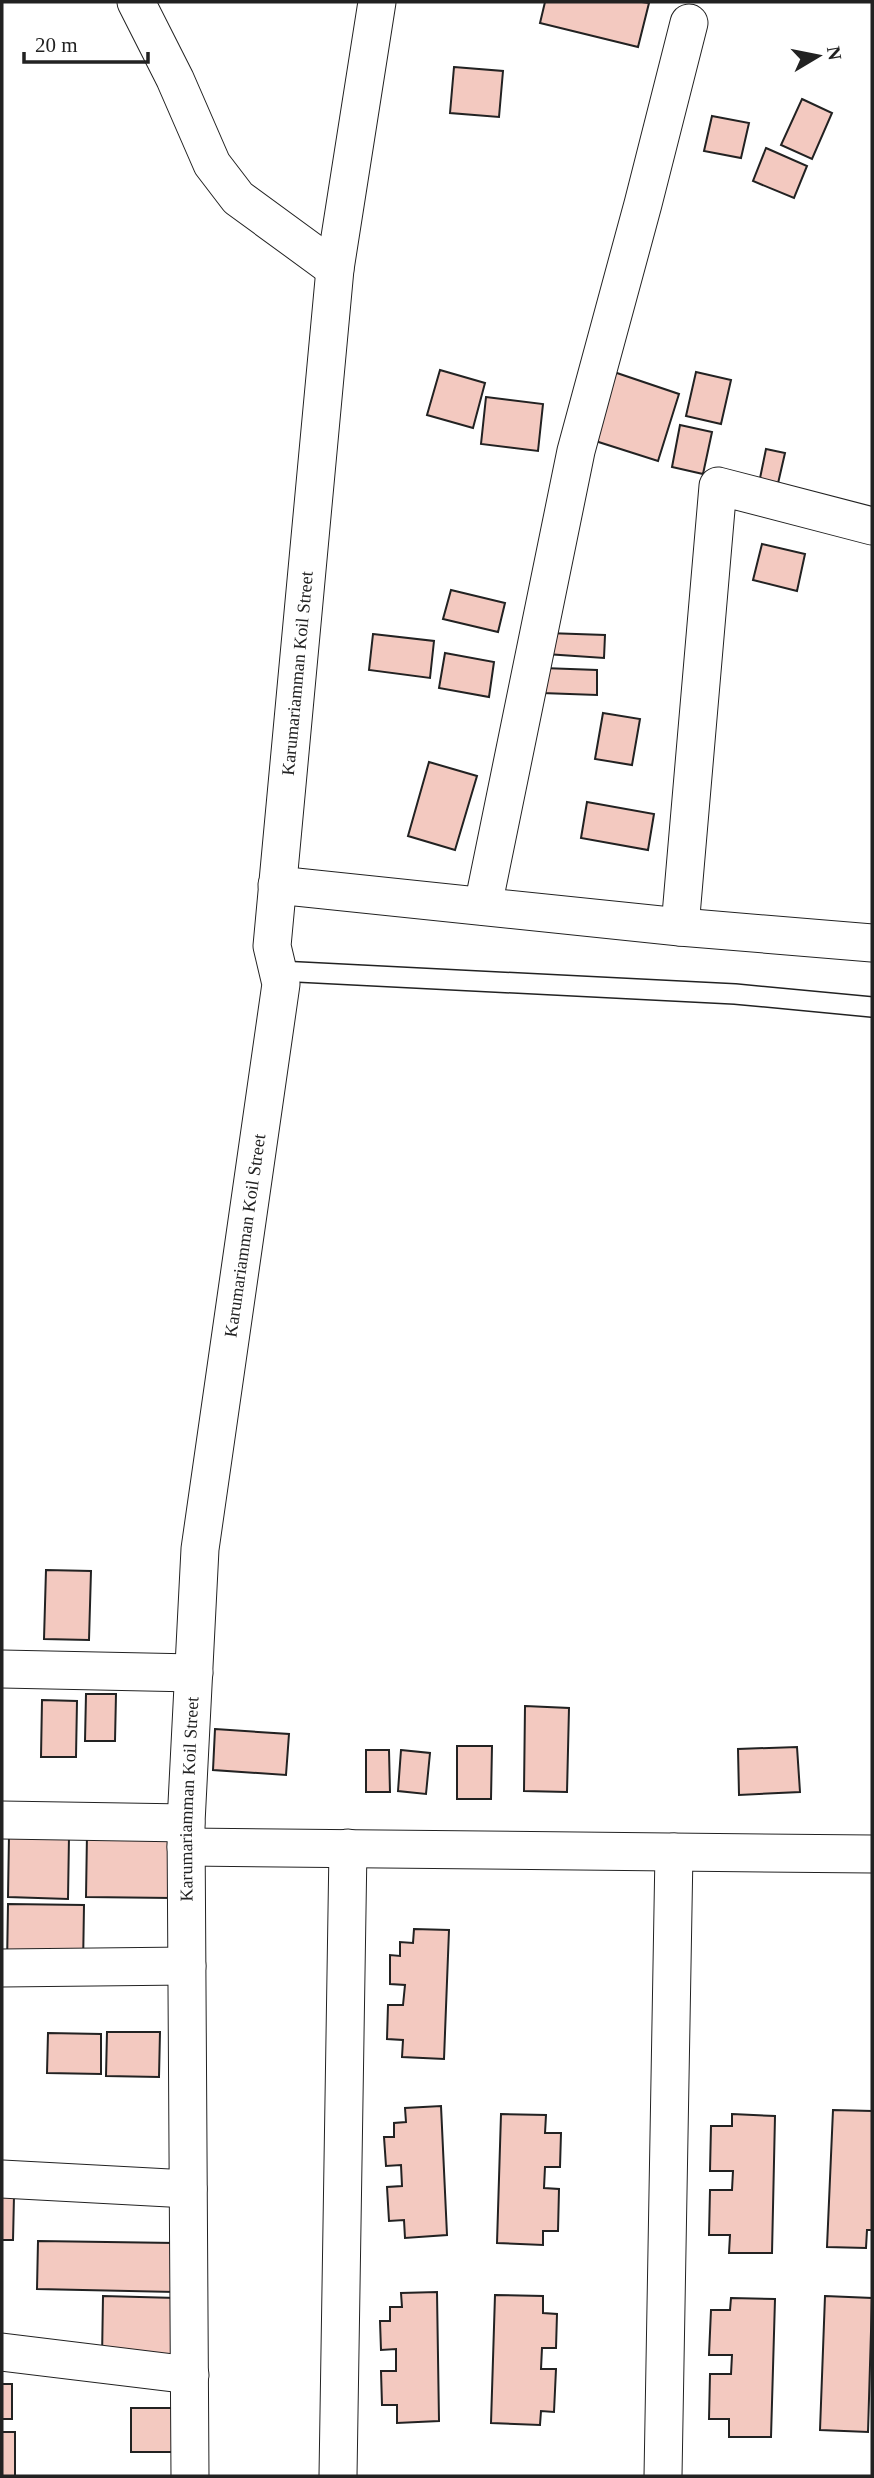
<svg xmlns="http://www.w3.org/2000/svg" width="874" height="2478" viewBox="0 0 874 2478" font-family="Georgia,serif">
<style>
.building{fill:#f3c9c0;stroke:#222;stroke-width:2}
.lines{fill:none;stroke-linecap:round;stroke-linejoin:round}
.lane-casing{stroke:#222;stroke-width:22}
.street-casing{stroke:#222;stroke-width:39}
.lane{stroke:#fff;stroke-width:19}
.street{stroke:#fff;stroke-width:37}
.labels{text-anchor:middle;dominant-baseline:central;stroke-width:5;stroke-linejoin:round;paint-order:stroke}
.street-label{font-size:18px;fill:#222;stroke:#fff}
</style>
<rect width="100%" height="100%" fill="#fff"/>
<!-- building -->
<g class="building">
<polygon points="545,2 642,2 649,3 638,47 540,23"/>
<polygon points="454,67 503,71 499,117 450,113"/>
<polygon points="802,99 832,113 812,159 781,145"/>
<polygon points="712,116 749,123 741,158 704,151"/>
<polygon points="766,148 807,166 794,198 753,181"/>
<polygon points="440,370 485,383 473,428 427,415"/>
<polygon points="608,370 679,394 658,461 586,438"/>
<polygon points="696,372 731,380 721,424 686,416"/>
<polygon points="486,397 543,404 538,451 481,444"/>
<polygon points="680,425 712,432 703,474 672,467"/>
<polygon points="766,449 785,453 776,492 758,488"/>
<polygon points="762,544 805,554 797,591 753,580"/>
<polygon points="451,590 505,603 498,632 443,619"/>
<polygon points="547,633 605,635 604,658 546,654"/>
<polygon points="373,634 434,641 430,678 369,670"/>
<polygon points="445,653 494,662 489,697 439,688"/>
<polygon points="543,668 597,670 597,695 542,693"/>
<polygon points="603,713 640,719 632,765 595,759"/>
<polygon points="429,762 477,776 455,850 408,836"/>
<polygon points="587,802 654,814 648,850 581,838"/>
<polygon points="46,1570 91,1571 89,1640 44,1639"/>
<polygon points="86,1694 116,1694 115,1741 85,1741"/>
<polygon points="42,1700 77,1701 76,1757 41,1757"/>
<polygon points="525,1706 569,1708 567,1792 524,1791"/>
<polygon points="215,1729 289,1734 286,1775 213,1770"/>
<polygon points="457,1746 492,1746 491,1799 457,1799"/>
<polygon points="797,1747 800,1792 739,1795 738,1749"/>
<polygon points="366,1750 389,1750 390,1792 366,1792"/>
<polygon points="401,1750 430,1753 426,1794 398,1791"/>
<polygon points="87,1833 172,1835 171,1898 86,1897"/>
<polygon points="9,1835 69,1836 68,1899 8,1897"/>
<polygon points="8,1904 84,1905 83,1968 7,1966"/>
<polygon points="414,1929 449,1930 444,2059 402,2057 403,2040 387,2039 388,2005 403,2005 405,1985 390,1984 390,1955 400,1956 400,1942 413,1943"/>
<polygon points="107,2032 160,2032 159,2077 106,2076"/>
<polygon points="48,2033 101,2034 101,2074 47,2073"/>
<polygon points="441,2106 447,2235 405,2238 404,2220 389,2221 387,2187 402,2186 401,2165 386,2166 384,2137 394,2137 394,2123 406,2122 405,2108"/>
<polygon points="833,2110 872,2111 872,2230 867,2230 866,2248 827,2247"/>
<polygon points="501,2114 546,2115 545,2133 561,2133 560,2167 545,2167 544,2188 559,2189 558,2231 543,2231 543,2245 497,2243"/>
<polygon points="732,2114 775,2116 772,2253 729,2253 730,2235 709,2235 710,2190 732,2190 733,2171 710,2171 711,2126 732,2126"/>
<polygon points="2,2196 14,2196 13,2240 2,2240"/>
<polygon points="38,2241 175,2243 175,2292 37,2289"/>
<polygon points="437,2292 439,2421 397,2423 397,2405 382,2405 381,2371 396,2371 396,2349 381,2350 380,2321 390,2321 390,2307 402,2307 401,2293"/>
<polygon points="495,2295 543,2296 543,2313 557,2314 556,2348 542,2348 541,2369 556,2369 554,2412 541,2411 540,2425 491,2423"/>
<polygon points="103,2296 176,2298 175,2361 102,2359"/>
<polygon points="825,2296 872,2298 868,2432 820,2430"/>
<polygon points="731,2298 775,2299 771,2437 729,2437 729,2419 709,2419 710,2374 731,2374 732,2355 709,2355 711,2310 730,2310"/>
<rect x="2" y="2384" width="10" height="35"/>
<rect x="131" y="2408" width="43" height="44"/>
<rect x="2" y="2432" width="13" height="44"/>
</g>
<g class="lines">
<!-- lane casing -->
<g class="lane-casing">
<polyline id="lane" points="279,971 735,994 872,1007"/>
</g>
<!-- street casing -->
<g class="street-casing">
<g id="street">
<polyline points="136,2 175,79 212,164 238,198 335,269"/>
<polyline points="277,885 680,927 872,943"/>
<polyline points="483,906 576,451 643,204 689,23"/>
<polyline points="680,927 718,486 872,526"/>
<polyline points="2,1669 194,1673"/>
<polyline points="2,1820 186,1823"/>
<polyline points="186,1847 872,1854"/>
<polyline points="2,1968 187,1966"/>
<polyline points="2,2179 188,2189"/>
<polyline points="2,2352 190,2375"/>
<path id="s1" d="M190 2476 186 1823 200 1549 281 984 272 946 335 269 377 2"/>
<polyline points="338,2476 348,1848"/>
<polyline points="663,2476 674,1852"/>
</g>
</g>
<!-- lane -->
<use href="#lane" class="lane"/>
<!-- street -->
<use href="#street" class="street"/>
</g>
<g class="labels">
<!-- street labels -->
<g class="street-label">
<text stroke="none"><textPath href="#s1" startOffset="1811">Karumariamman Koil Street</textPath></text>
<text stroke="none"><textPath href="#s1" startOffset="1244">Karumariamman Koil Street</textPath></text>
<text stroke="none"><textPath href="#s1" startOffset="677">Karumariamman Koil Street</textPath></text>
</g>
</g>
<!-- border -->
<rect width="874" height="2478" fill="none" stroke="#222222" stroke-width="7"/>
<!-- north arrow -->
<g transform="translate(818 56) rotate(80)" stroke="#ffffff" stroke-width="5" paint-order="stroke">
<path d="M0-5L12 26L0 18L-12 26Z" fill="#222222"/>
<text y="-10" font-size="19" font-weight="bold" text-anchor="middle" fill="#222222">N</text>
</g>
<!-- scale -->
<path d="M24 52v10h124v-10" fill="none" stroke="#222222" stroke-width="3.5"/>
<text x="35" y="52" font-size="21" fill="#222222" stroke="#ffffff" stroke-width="5" paint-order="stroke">20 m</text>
</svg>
